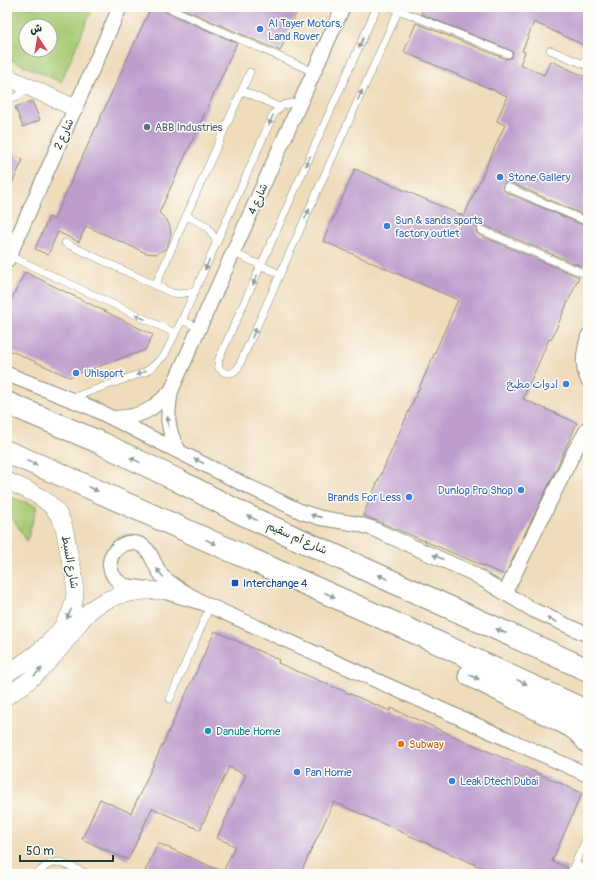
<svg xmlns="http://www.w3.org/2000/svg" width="595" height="881" viewBox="0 0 595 881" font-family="Pangolin,'Playpen Sans Arabic',sans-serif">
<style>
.green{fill:#a7cb75;stroke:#638454;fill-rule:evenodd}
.building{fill:#bc9dcc}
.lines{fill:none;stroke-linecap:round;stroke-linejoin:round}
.service-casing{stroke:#878c78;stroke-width:8}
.minor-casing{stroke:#878c78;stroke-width:16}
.tertiary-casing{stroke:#878c78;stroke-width:18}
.primary-casing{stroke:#878c78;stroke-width:24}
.service{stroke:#fff;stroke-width:7}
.minor{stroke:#fff;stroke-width:14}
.tertiary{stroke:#fff;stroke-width:17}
.primary{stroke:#fff;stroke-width:22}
.oneway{fill:#8f9e9a}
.shop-dot{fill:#3f7fe0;stroke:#fdfcf7;stroke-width:1.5}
.service-dot{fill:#5c6f8a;stroke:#fdfcf7;stroke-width:1.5}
.transit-dot{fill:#1a4fb4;stroke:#fdfcf7;stroke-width:1.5}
.culture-dot{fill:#0f9aa8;stroke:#fdfcf7;stroke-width:1.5}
.food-dot{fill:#e8710a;stroke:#fdfcf7;stroke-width:1.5}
.labels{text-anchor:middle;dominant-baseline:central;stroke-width:3;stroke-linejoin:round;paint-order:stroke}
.shop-label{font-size:11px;fill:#366cbe;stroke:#fdfcf7;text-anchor:start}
.service-label{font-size:11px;fill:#4e5e75;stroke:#fdfcf7;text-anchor:start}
.street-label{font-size:11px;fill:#1f3d34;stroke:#fdfcf7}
.transit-label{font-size:11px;fill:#164399;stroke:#fdfcf7;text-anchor:start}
.culture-label{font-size:11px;fill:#0d838f;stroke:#fdfcf7;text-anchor:start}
.food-label{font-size:11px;fill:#c56008;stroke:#fdfcf7;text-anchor:start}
</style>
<rect width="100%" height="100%" fill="#fdfcf7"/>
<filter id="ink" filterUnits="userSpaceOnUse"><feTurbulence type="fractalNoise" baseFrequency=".025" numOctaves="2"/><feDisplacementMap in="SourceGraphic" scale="8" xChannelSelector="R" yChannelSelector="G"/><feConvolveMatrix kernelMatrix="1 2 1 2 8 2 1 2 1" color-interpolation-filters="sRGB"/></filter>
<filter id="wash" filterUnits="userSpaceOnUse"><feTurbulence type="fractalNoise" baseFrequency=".012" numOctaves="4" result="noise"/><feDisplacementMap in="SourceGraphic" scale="16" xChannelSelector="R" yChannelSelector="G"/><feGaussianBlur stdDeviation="0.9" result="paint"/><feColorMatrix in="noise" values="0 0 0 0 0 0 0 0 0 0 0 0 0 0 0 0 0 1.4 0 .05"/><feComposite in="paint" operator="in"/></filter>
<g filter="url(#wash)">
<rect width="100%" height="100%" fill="#efdcbb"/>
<!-- green -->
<g class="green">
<path d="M7 7H93L61 82 7 58ZM26 26H50V50H26Z"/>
<polygon points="7,496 37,506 27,541 15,522 7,514"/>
</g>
<g id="blocks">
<!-- building -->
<g class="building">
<polygon points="151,7 162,7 165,12 237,43 159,213 167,220 170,227 171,234 168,244 165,249 156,254 146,253 86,226 79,242 58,232 48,255 35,249 49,217 54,219"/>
<polygon points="179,7 299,7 280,51"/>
<polygon points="423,7 588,7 588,47 534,22 522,51 525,52 520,64 544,75 551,61 588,78 588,217 509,182 504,183 502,187 505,192 588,227 588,256 583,267 483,225 478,226 476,228 477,233 479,235 579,277 551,340 549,339 523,399 577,423 551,480 505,575 363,515 458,300 323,241 355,169 464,216 505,125 497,121 507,96 404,52 416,23 506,59 511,58 513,55 512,51 421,14"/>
<polygon points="32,101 40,120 23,127 15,107"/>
<polygon points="14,156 23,160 7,194 7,171"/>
<polygon points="25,272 153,335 145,350 69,377 9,350 7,344 7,308"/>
<polygon points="215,631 279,660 278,663 390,711 391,708 582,793 552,861 568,868 567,871 569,874 496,874 334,802 300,874 144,874 158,843 223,872 235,846 217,838 246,775 229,767 200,830 152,808 128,860 82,839 100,799 131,813"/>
</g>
</g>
</g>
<g filter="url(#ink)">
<use href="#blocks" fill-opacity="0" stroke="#878c78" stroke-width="1"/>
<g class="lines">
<!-- service casing -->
<g class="service-casing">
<g id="service">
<polyline points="167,7 314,72"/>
<path d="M377 7 218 361 219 368C225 375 232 375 238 368L400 7"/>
<polyline points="391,7 508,54"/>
<polyline points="550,50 588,66"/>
<polyline points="243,91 279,107"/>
<polyline points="7,100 18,96 29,87"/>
<polyline points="7,114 8,128 7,144"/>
<polyline points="507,187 588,222"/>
<polyline points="187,216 207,226 217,242"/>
<polyline points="481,230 588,275"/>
<polyline points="65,243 172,293 179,294 195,291"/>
<polyline points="234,253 280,274"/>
<polyline points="10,256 175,333"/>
<polyline points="155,286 250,72"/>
<polyline points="182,320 199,328"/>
<polyline points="71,398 145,372 152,367 164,356 182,320 274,113 283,105 302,101"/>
<polyline points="170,699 210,606"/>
<polyline points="575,864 588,871"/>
<polyline points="572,870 588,836"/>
<polyline points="36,874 49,864 59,862 88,874"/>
</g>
</g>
<!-- minor casing -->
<g class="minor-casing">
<g id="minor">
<polyline points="7,261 120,7"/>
<path d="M588 336C584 351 581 366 588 380"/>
<polyline points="7,374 92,408 243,484 302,512 321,518 358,524 371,528 472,573 533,610 588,635"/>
<path d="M114 418C142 417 151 411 171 391"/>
<path d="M179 451C166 429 167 415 171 391L343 7"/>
<polyline points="505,593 575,450 588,428"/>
<path d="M203 603 162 591 126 586C110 580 103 559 119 547 123 544 128 542 133 543 153 544 152 567 164 578 175 588 191 595 203 603L588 775"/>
</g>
</g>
<!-- tertiary casing -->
<g class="tertiary-casing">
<g id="tertiary">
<polyline points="7,77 75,108"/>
<path d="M7 481C29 491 54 499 63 524 66 534 67 544 69 554 72 565 75 576 75 587 77 626 37 656 7 673"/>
<path d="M7 696C30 682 49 663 65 642 74 632 81 618 92 609 112 594 138 590 162 591"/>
</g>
</g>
<!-- primary casing -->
<g class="primary-casing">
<g id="primary">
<polyline points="7,403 101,443 177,480 243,514 588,670"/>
<polyline points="7,452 57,473 423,636 588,712"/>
<polyline points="470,675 571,726 579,732 588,742"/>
</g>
</g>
<!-- service -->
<use href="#service" class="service"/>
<!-- minor -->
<use href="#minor" class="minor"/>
<!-- tertiary -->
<use href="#tertiary" class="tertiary"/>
<!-- primary -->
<use href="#primary" class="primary"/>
</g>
<!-- one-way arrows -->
<defs><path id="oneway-solid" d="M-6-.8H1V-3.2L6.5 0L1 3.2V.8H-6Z"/></defs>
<g class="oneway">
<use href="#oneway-solid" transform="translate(361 43) rotate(114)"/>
<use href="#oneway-solid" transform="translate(360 95) rotate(-66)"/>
<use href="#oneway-solid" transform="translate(271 120) rotate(114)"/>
<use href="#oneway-solid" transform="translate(308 161) rotate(114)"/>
<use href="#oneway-solid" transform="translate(307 214) rotate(-66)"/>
<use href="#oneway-solid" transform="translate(207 265) rotate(114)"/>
<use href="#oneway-solid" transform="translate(255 280) rotate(115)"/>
<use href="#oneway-solid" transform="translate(140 317) rotate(-155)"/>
<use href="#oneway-solid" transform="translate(254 333) rotate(-66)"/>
<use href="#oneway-solid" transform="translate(141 373) rotate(156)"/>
<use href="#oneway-solid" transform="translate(168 422) rotate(-96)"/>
<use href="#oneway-solid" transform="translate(135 460) rotate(-154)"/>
<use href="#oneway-solid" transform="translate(199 461) rotate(-153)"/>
<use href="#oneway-solid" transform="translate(32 463) rotate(22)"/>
<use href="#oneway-solid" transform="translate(93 489) rotate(24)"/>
<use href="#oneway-solid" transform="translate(316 516) rotate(-167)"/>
<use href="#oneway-solid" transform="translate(252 518) rotate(-156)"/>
<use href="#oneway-solid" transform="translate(211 542) rotate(24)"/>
<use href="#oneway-solid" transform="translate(438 557) rotate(-156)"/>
<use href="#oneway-solid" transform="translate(160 573) rotate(-127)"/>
<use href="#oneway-solid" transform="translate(383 577) rotate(-156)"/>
<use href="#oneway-solid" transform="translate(330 595) rotate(24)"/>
<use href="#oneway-solid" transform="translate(69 614) rotate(115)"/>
<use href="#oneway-solid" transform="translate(552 620) rotate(-157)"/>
<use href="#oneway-solid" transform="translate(501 631) rotate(-156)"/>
<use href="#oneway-solid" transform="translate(38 672) rotate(-43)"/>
<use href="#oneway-solid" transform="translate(474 677) rotate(25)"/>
<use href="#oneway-solid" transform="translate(522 682) rotate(24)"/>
</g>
</g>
<!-- markers -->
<g class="shop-dot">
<circle cx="260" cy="29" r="4"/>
<circle cx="500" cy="177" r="4"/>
<circle cx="387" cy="226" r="4"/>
<circle cx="76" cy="373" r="4"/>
<circle cx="566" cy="384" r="4"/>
<circle cx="521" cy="490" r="4"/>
<circle cx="409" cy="497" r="4"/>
<circle cx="297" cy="772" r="4"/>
<circle cx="452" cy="781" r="4"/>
</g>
<circle class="service-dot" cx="147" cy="127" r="4"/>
<rect class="transit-dot" x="231" y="579" width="8" height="8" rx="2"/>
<circle class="culture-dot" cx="208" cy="731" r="4"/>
<circle class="food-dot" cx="401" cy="744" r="4"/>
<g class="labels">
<!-- shop labels -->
<g class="shop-label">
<text x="268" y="23">Al Tayer Motors,<tspan x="268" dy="13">Land Rover</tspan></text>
<text x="508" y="177">Stone Gallery</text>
<text x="395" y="220">Sun &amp; sands sports<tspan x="395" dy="13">factory outlet</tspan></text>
<text x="84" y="373">Uhlsport</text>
<text x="558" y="384" text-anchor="end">ادوات مطبخ</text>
<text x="513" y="490" text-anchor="end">Dunlop Pro Shop</text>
<text x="401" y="497" text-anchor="end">Brands For Less</text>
<text x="305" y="772">Pan Home</text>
<text x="460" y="781">Leak Dtech Dubai</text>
</g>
<!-- service labels -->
<g class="service-label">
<text x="155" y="127">ABB Industries</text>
</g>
<!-- street labels -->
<g class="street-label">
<text transform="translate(64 134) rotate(-66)">شارع 2</text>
<text transform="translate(258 199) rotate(-66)">شارع 4</text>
<text transform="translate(297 538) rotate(24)">شارع أم سقيم</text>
<text transform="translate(70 562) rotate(80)">شارع السبط</text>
</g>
<!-- transit labels -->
<g class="transit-label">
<text x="243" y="583">Interchange 4</text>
</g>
<!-- culture labels -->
<g class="culture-label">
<text x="216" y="731">Danube Home</text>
</g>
<!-- food labels -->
<g class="food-label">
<text x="409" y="744">Subway</text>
</g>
</g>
<!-- margin -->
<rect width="595" height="881" fill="none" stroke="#fdfcf7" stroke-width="24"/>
<!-- north arrow -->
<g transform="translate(38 38) rotate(348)"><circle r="19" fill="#fdfcf7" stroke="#a4b0a9"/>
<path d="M0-3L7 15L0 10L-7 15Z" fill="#d1495b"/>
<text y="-6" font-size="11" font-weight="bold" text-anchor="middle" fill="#1f3d34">ش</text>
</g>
<!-- scale -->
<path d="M20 855v6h93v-6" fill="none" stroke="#1f3d34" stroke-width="2"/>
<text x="26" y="855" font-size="12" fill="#1f3d34" stroke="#fdfcf7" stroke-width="3" paint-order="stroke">50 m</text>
</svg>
